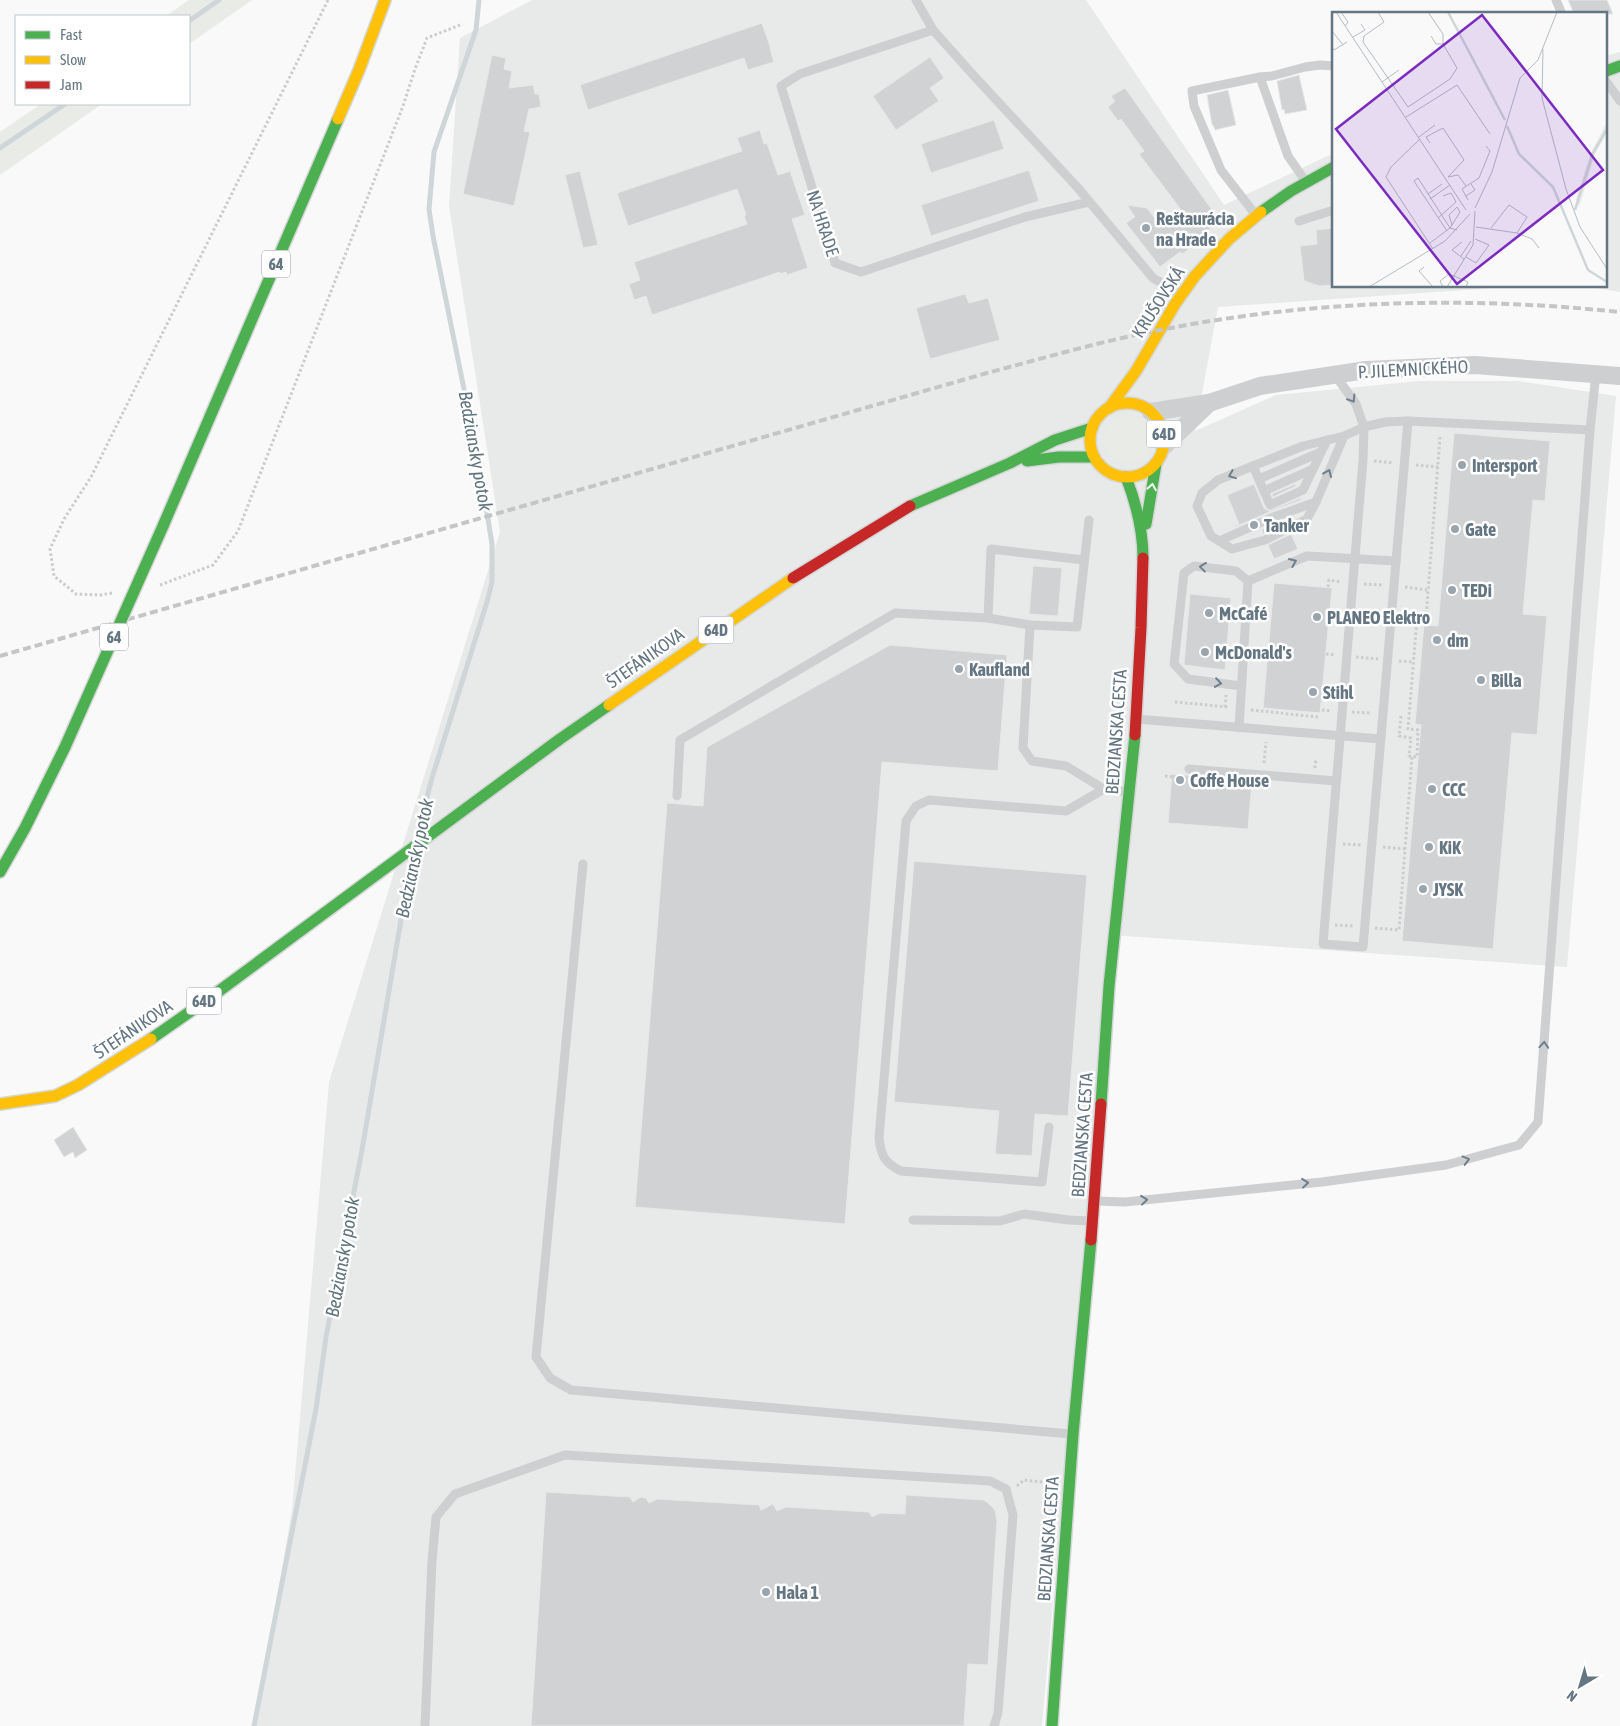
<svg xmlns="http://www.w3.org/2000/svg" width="1620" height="1726" viewBox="0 0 1620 1726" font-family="'Asap Condensed',sans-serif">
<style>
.built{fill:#e8e9e9}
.green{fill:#e8ebe6}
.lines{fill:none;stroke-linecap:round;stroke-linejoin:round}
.stream{stroke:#ced6d9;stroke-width:5}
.building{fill:#d0d2d3;stroke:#e8e8e8}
.fast-casing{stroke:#d5d6d7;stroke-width:14}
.slow-casing{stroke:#d5d6d7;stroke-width:14}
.jam-casing{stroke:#d5d6d7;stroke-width:14}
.path{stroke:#cbcccd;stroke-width:3;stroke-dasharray:2.5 2.5;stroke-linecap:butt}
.lane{stroke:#cecfd0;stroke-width:9}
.street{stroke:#cecfd0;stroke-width:18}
.fast{stroke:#4caf50;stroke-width:11}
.slow{stroke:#ffc107;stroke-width:11}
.jam{stroke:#c62828;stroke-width:11}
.rail{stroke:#c3c5c6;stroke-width:4;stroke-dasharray:8 4;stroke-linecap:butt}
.fast-bridge-casing{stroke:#d5d6d7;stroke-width:14;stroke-linecap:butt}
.fast-bridge{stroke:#4caf50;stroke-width:11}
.oneway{stroke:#707f8b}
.oneway2{stroke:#f6fbf6}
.poi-dot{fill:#99a4ac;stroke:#fff;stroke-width:2}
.labels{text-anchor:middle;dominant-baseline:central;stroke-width:5;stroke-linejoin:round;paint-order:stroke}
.shield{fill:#fff;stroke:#939fa8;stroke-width:1}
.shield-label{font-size:16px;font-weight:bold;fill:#657683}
.poi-label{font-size:18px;font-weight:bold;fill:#657683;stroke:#fff;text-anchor:start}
.street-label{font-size:18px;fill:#657683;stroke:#fff}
.water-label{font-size:19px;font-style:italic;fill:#60757c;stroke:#fff}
.inset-river{fill:none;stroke:#ced6d9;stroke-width:2.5}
.inset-road{fill:none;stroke:#b5bdc3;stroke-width:1}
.view{fill:#7b2cbf;fill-opacity:0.15;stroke:#7b2cbf;stroke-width:2.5}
.inset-edge{fill:none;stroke:#657683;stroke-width:2.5}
</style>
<rect width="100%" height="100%" fill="#f9f9f9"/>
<!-- built -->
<polygon class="built" points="532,0 1086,0 1224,205 1334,153 1334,286 1606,286 1606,56 1620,52 1620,292 1584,286 1508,287 1218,307 1195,431 1276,395 1419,381 1519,381 1616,396 1567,967 1111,935 1042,1726 255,1726 292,1510 329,1082 500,532 449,206 460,38"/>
<!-- green -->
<g class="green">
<polygon points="189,0 252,0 189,44 189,16 166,16"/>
<polygon points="41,104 102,104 0,175 0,132"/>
<circle cx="1128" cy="439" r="24"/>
</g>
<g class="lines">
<!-- stream -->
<g class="stream">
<polyline points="189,21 219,0"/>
<polyline points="0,148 65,104"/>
<polyline points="418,831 432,778 487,602 492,582 492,544 479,463 433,236 429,209 434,152 476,30 479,0"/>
<polyline points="254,1726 316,1409 326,1337 362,1150 411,861"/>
</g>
</g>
<!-- building -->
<g class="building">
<polygon points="1568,0 1607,0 1613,14 1574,14"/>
<polygon points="762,23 771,49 770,49 774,62 748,70 744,58 588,110 580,85"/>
<polygon points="492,55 506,58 504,69 512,71 509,88 533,85 535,94 539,94 541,107 529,109 524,131 530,132 514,206 463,194"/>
<polygon points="930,57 944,78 930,88 939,101 896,130 873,96"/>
<polygon points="1299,75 1307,110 1285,114 1284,109 1282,110 1277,81"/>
<polygon points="1125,88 1220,221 1201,236 1203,239 1182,254 1180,252 1160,267 1126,223 1135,217 1127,205 1147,208 1161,226 1182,211 1139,154 1144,151 1121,119 1118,121 1108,107 1115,101 1111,96"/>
<polygon points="1228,90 1236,125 1215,130 1213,125 1212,125 1207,95"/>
<polygon points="994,120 1004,149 931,173 921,144"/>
<polygon points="760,130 764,144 767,143 778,175 790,171 805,215 792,219 808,268 787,275 786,272 780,274 780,272 652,315 646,296 634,300 629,284 640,280 634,262 747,224 744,216 746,215 737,189 628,226 617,193 742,151 737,138"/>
<polygon points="1029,170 1039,201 931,236 921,205"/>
<polygon points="580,171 598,245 583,248 565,175"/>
<polygon points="1334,228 1334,285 1319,286 1304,281 1300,246 1317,244 1316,230"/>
<polygon points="965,294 969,303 988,298 1000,340 930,359 916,308"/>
<polygon points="1454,433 1550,441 1545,501 1533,500 1523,614 1547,616 1537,735 1512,733 1493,949 1402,941 1421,725 1415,724 1424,625 1438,626"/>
<polygon points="1254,484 1264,508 1269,511 1300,498 1301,500 1269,512 1235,527 1234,526 1239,524 1227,495"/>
<polygon points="1295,484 1296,486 1273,497 1272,494"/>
<polygon points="1274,524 1275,528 1263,534 1262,530 1240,539"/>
<polygon points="1291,534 1298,549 1274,559 1268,545"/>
<polygon points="1033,566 1062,568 1058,616 1029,614"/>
<polygon points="1274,583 1332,588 1320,713 1263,708"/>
<polygon points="1190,594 1231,598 1225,670 1184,665"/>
<polygon points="890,645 1007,655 998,771 882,762 845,1224 635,1207 667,803 703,806 707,747"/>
<polygon points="1172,774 1252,781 1248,829 1168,823"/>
<polygon points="914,861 1087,875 1068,1116 1035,1114 1032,1156 995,1154 999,1111 894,1102"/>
<polygon points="73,1127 87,1150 75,1158 73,1152 64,1157 54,1140"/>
<polygon points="546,1492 630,1497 633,1502 641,1497 646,1498 649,1503 657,1499 759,1505 761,1510 773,1504 777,1511 786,1507 869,1512 872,1517 880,1513 905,1514 906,1495 984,1500 988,1503 995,1510 997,1520 988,1665 968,1664 964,1726 531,1726"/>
</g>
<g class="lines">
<!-- fast casing -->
<g class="fast-casing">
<g id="fast">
<polyline points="1606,71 1620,66"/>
<polyline points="1261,212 1291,191 1334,167"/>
<polyline points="1027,461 1059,457 1094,457"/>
<path d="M1126 477C1136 503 1143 530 1143 558"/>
<polyline points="910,506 1010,463 1055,440 1092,428"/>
<polyline points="1146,524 1156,464"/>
<polyline points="163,526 338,119"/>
<polyline points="0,872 25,828 65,747"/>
<polyline points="151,1039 211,997 560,739 609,705"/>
<polyline points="1101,1104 1109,986 1135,735"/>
<polyline points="1052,1726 1073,1434 1091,1240"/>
</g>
</g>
<!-- slow casing -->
<g class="slow-casing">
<g id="slow">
<polyline points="338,119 359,70 385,0"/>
<circle cx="1127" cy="440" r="37"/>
<polyline points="1109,408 1136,371 1175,304 1195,276 1229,239 1261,212"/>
<polyline points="609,705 793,578"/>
<polyline points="0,1104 55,1096 78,1085 151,1039"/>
</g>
</g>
<!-- jam casing -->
<g class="jam-casing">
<g id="jam">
<polyline points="793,578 910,506"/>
<polyline points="1135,735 1141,628 1143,558"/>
<polyline points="1091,1240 1101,1104"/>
</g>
</g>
<!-- path -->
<g class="path">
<polyline points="1374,461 1393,463"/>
<polyline points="1416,465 1438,467"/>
<polyline points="1364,584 1383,585"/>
<polyline points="160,585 213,565 238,531 403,106 415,69 427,38 460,25"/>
<polyline points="1328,587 1329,580 1341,582"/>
<polyline points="1405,587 1427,590"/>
<polyline points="112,593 101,595 76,594 54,576 50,549 64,519 91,477 328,0"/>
<polyline points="1326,654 1335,655"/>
<polyline points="1356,657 1378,659"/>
<polyline points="1399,661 1414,662"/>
<polyline points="1175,702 1229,707"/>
<polyline points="1225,707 1226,695"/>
<polyline points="1251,710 1318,717"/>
<polyline points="1322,710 1331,711"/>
<polyline points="1352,712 1371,713"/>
<polyline points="1401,716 1399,736 1411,738 1409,756 1417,757 1418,730 1408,729 1417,618 1426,618 1440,437"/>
<polyline points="1264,763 1266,742"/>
<polyline points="1315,768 1316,758"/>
<polyline points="1165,776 1174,777"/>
<polyline points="1343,844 1362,845"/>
<polyline points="1383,847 1405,849"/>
<polyline points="1335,925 1354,926"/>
<polyline points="1375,928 1399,930 1412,756"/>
<polyline points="1017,1486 1024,1480 1051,1483"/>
</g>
<!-- lane -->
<g class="lane">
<polyline points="916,0 933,30 975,77 1078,188 1153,278 1179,293"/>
<polyline points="1556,0 1562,14"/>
<polyline points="933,30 800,74 781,86 835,263 861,272 1025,217 1089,202"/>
<polyline points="1260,77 1288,156 1304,179"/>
<polyline points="1606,81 1620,101"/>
<polyline points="1255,214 1221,170 1194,106 1192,91 1260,77 1272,76 1305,67 1320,65 1334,66"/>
<polyline points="1299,221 1334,210"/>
<polyline points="1335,375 1356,404 1364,427 1363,460 1323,944 1363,947 1408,421"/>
<polyline points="1344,436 1316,502 1307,519 1265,540 1232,549 1211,536 1197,506 1202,493 1218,480 1303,446 1344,436 1364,427 1385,422 1408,421 1590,430"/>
<polyline points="1253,466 1270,505 1303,490 1327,440"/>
<polyline points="1259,479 1321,452"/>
<polyline points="1264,491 1313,469"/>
<polyline points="1219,541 1271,518 1316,502"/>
<polyline points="1248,581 1307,556 1396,561"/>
<polyline points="988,618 991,549 1084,560"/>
<polyline points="1030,625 1023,748 1032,761 1066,766 1104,789 1127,792"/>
<polyline points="1241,686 1188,679 1174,664 1184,573 1194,566 1236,571 1248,581"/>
<polyline points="1136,719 1381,739"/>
<polyline points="1239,728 1248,581"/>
<polyline points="1189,769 1336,781"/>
<polyline points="677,796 680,740 895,613 988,618 1030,625 1077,627 1089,520"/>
<polyline points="583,864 536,1357 550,1378 571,1390 1071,1434"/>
<path d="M1049 1127 1042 1182 901 1171C884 1163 881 1155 879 1138L906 821 916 806 929 800 1066 811 1104 789"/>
<polyline points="1095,1201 1125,1202 1322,1182 1446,1165 1519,1145 1538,1122 1590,430 1596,373"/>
<polyline points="913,1220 1000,1221 1024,1214 1069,1220 1091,1221"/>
<polyline points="425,1726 432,1561 436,1517 455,1494 565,1455 990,1481 1006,1489 1013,1515 998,1713 994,1726"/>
</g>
<!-- street -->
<g class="street">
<polyline points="1151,412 1209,403 1260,386 1366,370 1475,365 1620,376"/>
<polyline points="1164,446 1209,403"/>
</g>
<!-- fast -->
<use href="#fast" class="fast"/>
<!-- slow -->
<use href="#slow" class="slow"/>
<!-- jam -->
<use href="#jam" class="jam"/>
<!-- rail -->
<path class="rail" d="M0 656 987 373C1044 358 1102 341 1160 330 1312 300 1466 296 1620 312"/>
<!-- fast-bridge casing -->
<g class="fast-bridge-casing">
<polyline id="fast-bridge" points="65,747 163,526"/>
</g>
<!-- fast-bridge -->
<use href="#fast-bridge" class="fast-bridge"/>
</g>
<!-- one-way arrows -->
<defs><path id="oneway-chevron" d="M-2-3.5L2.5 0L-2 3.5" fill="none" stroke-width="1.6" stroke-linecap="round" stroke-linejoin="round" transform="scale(1.25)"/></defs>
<g class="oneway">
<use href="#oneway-chevron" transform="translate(1352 399) rotate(58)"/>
<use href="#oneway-chevron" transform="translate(1328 473) rotate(-67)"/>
<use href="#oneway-chevron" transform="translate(1232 475) rotate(158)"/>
<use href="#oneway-chevron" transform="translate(1293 562) rotate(-23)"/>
<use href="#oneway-chevron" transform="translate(1203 567) rotate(-173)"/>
<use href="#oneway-chevron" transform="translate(1218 683) rotate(8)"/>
<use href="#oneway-chevron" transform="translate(1544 1045) rotate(-86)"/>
<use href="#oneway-chevron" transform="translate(1466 1160) rotate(-15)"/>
<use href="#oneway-chevron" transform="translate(1305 1183) rotate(-6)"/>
<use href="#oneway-chevron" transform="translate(1144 1200) rotate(-6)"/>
</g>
<use class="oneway2" href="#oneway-chevron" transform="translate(1152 487) rotate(-81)"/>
<!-- markers -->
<g class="poi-dot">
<circle cx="1146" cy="228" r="5"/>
<circle cx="1462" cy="465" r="5"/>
<circle cx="1254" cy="525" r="5"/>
<circle cx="1455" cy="529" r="5"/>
<circle cx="1452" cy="590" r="5"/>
<circle cx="1209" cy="613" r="5"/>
<circle cx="1317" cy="617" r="5"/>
<circle cx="1437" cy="640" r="5"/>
<circle cx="1205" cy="652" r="5"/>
<circle cx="959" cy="669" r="5"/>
<circle cx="1481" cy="680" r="5"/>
<circle cx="1313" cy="692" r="5"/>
<circle cx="1180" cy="780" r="5"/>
<circle cx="1432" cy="789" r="5"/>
<circle cx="1429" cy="847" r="5"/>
<circle cx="1423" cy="889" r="5"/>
<circle cx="766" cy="1592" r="5"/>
</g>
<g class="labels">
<!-- shield labels -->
<g class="shield">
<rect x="262" y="250.5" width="28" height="27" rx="4"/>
<rect x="1146.5" y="420.5" width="35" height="27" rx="4"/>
<rect x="698.5" y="616.5" width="35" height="27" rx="4"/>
<rect x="100" y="623.5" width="28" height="27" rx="4"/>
<rect x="186.5" y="987.5" width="35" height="27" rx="4"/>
</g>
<g class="shield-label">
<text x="276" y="264">64</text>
<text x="1164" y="434">64D</text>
<text x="716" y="630">64D</text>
<text x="114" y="637">64</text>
<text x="204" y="1001">64D</text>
</g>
<!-- poi labels -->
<g class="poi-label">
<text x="1156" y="218">Reštaurácia<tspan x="1156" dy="21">na Hrade</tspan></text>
<text x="1472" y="465">Intersport</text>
<text x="1264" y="525">Tanker</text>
<text x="1465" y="529">Gate</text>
<text x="1462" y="590">TEDi</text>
<text x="1219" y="613">McCafé</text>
<text x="1327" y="617">PLANEO Elektro</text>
<text x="1447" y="640">dm</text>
<text x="1215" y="652">McDonald's</text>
<text x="969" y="669">Kaufland</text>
<text x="1491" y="680">Billa</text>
<text x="1323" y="692">Stihl</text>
<text x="1190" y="780">Coffe House</text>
<text x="1442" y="789">CCC</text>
<text x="1439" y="847">KiK</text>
<text x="1433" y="889">JYSK</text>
<text x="776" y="1592">Hala 1</text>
</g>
<!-- street labels -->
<g class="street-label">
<text transform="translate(823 223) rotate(72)">NA HRADE</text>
<text transform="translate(1158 302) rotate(-57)">KRUŠOVSKÁ</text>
<text transform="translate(1413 369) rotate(-3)">P. JILEMNICKÉHO</text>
<text transform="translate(645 658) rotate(-35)">ŠTEFÁNIKOVA</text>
<text transform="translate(1116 732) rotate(-86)">BEDZIANSKA CESTA</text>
<text transform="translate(133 1029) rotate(-34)">ŠTEFÁNIKOVA</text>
<text transform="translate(1082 1135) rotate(-86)">BEDZIANSKA CESTA</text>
<text transform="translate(1048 1539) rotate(-86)">BEDZIANSKA CESTA</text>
</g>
<!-- water labels -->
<g class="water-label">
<text transform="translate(476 451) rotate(80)">Bedziansky potok</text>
<text transform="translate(414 858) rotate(-78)">Bedziansky potok</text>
<text transform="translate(342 1257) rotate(-80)">Bedziansky potok</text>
</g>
</g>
<!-- overview -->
<g transform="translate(1332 12)">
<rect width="275" height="275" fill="#f9f9f9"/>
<path d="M275 110V121L263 142 247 195 244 187 259 140Z" fill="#e8ebe6"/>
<path class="inset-river" d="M116 0 173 108M175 114 187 142 221 175 256 258 275 270M243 198 261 141 275 117"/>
<path class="inset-road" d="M4 0 134 198M9 0 16 10 13 14M46 0 52 10 32 24 31 30 76 95 118 67 125 56 111 32H104L99 24M96 0 111 22V32M0 19 11 33M21 25 33 18 29 12M0 35 2 38 15 30M211 37 210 86 234 177 248 215 275 257M50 70 67 58M74 105 125 73 158 122M87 125 103 113M88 127 59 155 54 165 101 237M98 131 94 125 111 116 132 148 116 165M116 165 126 163 134 174M86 166 118 216 125 218M86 166 82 169 115 219M96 182 110 172M134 184 143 178 139 172M98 187 118 173M136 188 130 177 147 166 158 139 154 134M143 196 160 160 188 66 206 48 225 0M106 206 124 190 119 181 111 184M144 215 185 221 200 227 207 236M159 216 177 193 195 205 185 221M130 230 120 238 132 247M98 231 118 216 128 200 125 195 117 203 120 213M129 244 139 229M134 245 144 251 157 233 143 227M92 255 87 259 101 275M37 275 113 229 138 202M111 275 108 269 117 262 136 270 134 275M115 275 141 233 143 199"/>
<path class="view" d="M150 3 271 158 125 272 4 117Z"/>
<rect width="275" height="275" class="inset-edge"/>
</g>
<!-- legend -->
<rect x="15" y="15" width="175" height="90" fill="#ffffff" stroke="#c1c8cd"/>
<rect x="25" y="31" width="25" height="8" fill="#4caf50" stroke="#c1c8cd"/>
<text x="60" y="40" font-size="15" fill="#657683">Fast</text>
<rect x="25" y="56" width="25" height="8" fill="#ffc107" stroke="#c1c8cd"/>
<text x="60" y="65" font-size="15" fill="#657683">Slow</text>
<rect x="25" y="81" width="25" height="8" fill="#c62828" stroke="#c1c8cd"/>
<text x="60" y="90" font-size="15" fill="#657683">Jam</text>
<!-- north arrow -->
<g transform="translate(1580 1686) rotate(218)" stroke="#ffffff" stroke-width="4" paint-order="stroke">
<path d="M0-4L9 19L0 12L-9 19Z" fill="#657683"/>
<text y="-8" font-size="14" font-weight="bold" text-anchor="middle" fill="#657683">N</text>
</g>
</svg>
